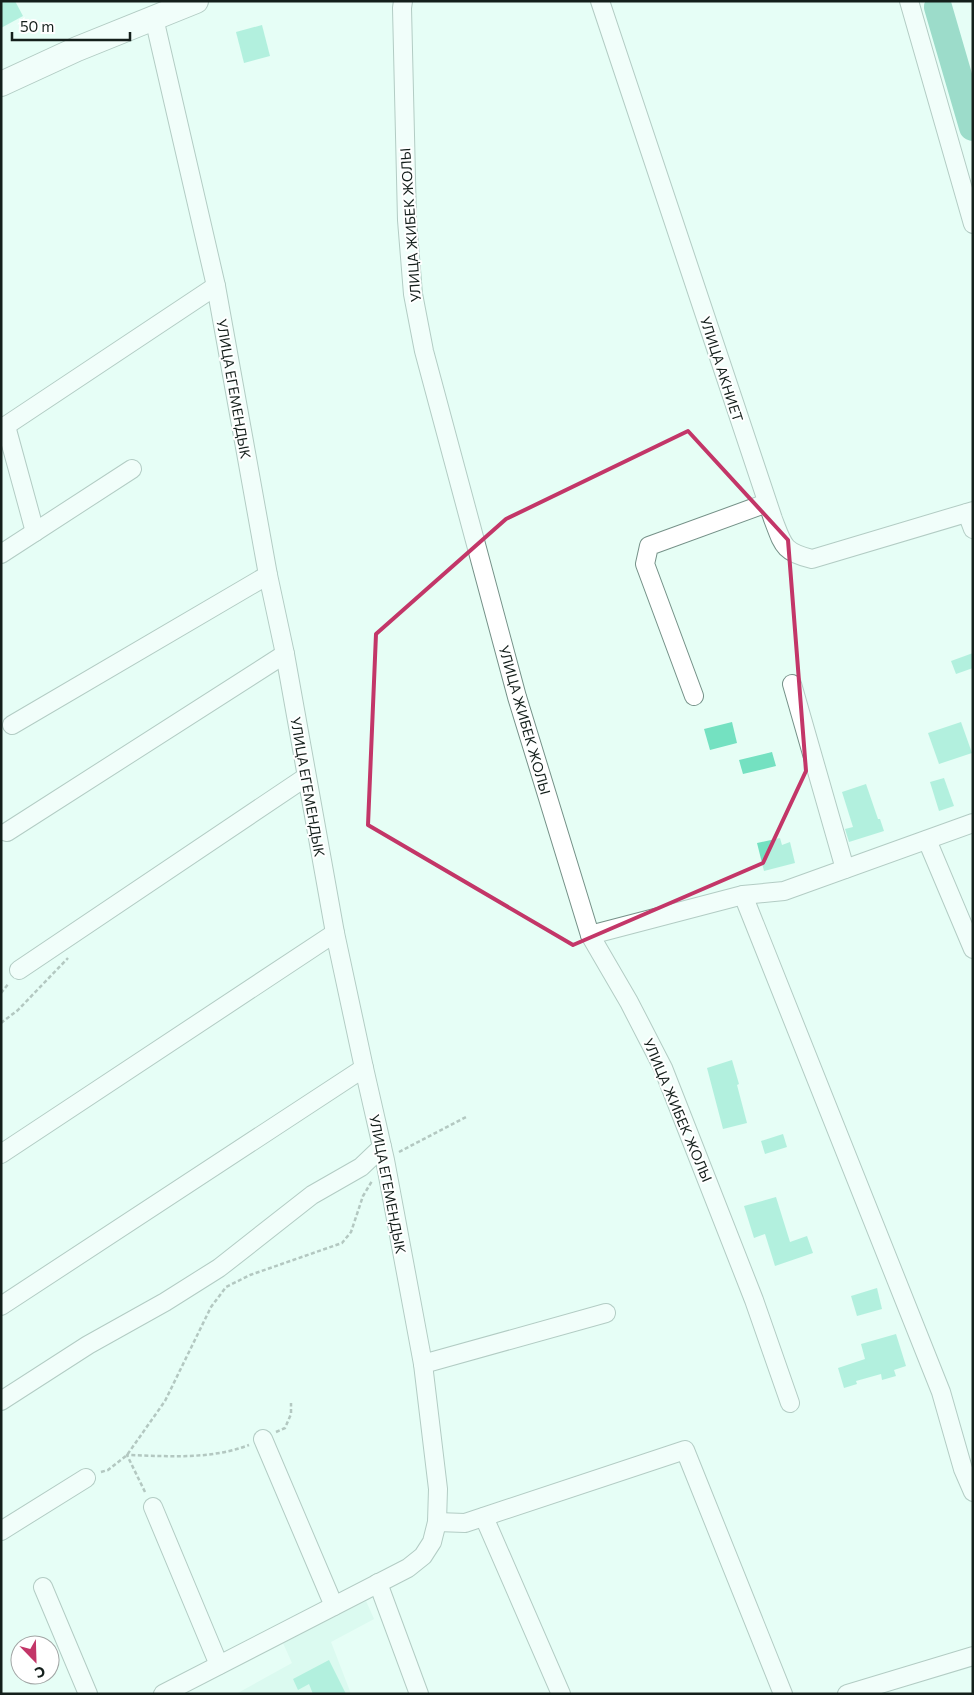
<svg xmlns="http://www.w3.org/2000/svg" width="974" height="1695" viewBox="0 0 974 1695" font-family="Commissioner,sans-serif">
<style>
.built{fill:#cef6e8}
.lines{fill:none;stroke-linecap:round;stroke-linejoin:round}
.river{stroke:#43b394;stroke-width:28}
.building{fill:#74e1c1}
.minor-casing{stroke:#759188;stroke-width:20}
.secondary-casing{stroke:#759188;stroke-width:26}
.path{stroke:#768780;stroke-width:2.5;stroke-dasharray:4 2.5;stroke-linecap:butt}
.minor{stroke:#fff;stroke-width:18}
.secondary{stroke:#fff;stroke-width:24}
.marked{fill:none;stroke:#c33668;stroke-width:4;stroke-linejoin:round}
.labels{text-anchor:middle;dominant-baseline:central;stroke-width:4;stroke-linejoin:round;paint-order:stroke}
.street-label{font-size:14px;fill:#141f1b;stroke:#fff}
</style>
<rect width="100%" height="100%" fill="#e6fef5"/>
<!-- built -->
<polygon class="built" points="366,1601 374,1619 331,1642 351,1694 236,1694 292,1663 283,1643"/>
<g class="lines">
<!-- river -->
<polyline class="river" points="938,7 973,127"/>
</g>
<!-- building -->
<g class="building">
<polygon points="1,1 15,1 23,16 1,28"/>
<polygon points="262,25 270,56 244,63 236,32"/>
<polygon points="973,653 973,668 956,674 951,661"/>
<polygon points="732,722 737,743 710,750 704,729"/>
<polygon points="961,722 972,753 939,764 928,733"/>
<polygon points="772,752 776,766 743,774 739,760"/>
<polygon points="944,778 954,806 939,811 930,782"/>
<polygon points="866,784 878,819 880,819 884,831 849,842 845,829 853,827 842,792"/>
<polygon points="780,838 782,845 790,842 795,863 764,871 757,843"/>
<polygon points="732,1060 739,1084 737,1085 747,1123 723,1129 707,1068"/>
<polygon points="783,1134 787,1147 765,1154 761,1141"/>
<polygon points="776,1197 790,1242 807,1236 813,1253 775,1266 765,1234 754,1238 744,1206"/>
<polygon points="877,1288 882,1309 857,1316 851,1296"/>
<polygon points="896,1334 906,1366 894,1370 896,1376 882,1380 881,1374 856,1381 857,1384 844,1388 838,1368 865,1359 861,1344"/>
<polygon points="329,1660 346,1694 313,1694 309,1684 298,1690 293,1679"/>
</g>
<g class="lines">
<!-- minor casing -->
<g class="minor-casing">
<g id="minor">
<polyline points="403,1 402,8 407,220 413,294 424,351 517,697 590,935 629,1002 663,1068 754,1300 790,1403"/>
<path d="M600 1 773 519C783 545 783 552 812 559L973 511"/>
<polyline points="909,1 973,224"/>
<polyline points="154,18 216,286 268,575 285,654 335,933 364,1068 385,1160 423,1364 438,1489 437,1522 432,1542 423,1556 408,1568 163,1694"/>
<polyline points="6,426 35,532"/>
<polyline points="1,429 216,286"/>
<polyline points="967,513 973,529"/>
<polyline points="1,554 132,469"/>
<polyline points="792,684 845,869"/>
<polyline points="694,696 645,564 649,546 767,503"/>
<polyline points="12,725 268,575"/>
<polyline points="7,832 285,654"/>
<polyline points="927,840 973,949"/>
<polyline points="743,895 941,1392 963,1469 973,1492"/>
<polyline points="590,935 743,895 784,891 973,823"/>
<polyline points="19,970 306,777"/>
<polyline points="1,1154 335,933"/>
<polyline points="1,1306 364,1068"/>
<polyline points="423,1364 606,1313"/>
<polyline points="1,1401 88,1345 165,1302 219,1268 312,1195 361,1167 382,1147"/>
<polyline points="263,1439 334,1606"/>
<polyline points="153,1507 219,1665"/>
<polyline points="484,1517 561,1694"/>
<polyline points="437,1522 465,1523 685,1450 783,1694"/>
<polyline points="1,1531 86,1478"/>
<polyline points="378,1583 419,1694"/>
<polyline points="43,1587 88,1694"/>
<polyline points="847,1694 973,1656"/>
</g>
</g>
<!-- secondary casing -->
<g class="secondary-casing">
<polyline id="secondary" points="1,84 77,49 196,1"/>
</g>
<!-- path -->
<g class="path">
<polyline points="1,993 9,983"/>
<polyline points="1,1023 18,1010 68,958"/>
<polyline points="399,1152 466,1117"/>
<polyline points="276,1432 285,1428 291,1414 291,1403"/>
<polyline points="101,1472 108,1470 127,1455 165,1401 211,1307 226,1287 250,1275 342,1243 351,1232 363,1196 372,1181"/>
<path d="M145 1492 127 1455C168 1456 210 1460 249 1445"/>
</g>
<!-- minor -->
<use href="#minor" class="minor"/>
<!-- secondary -->
<use href="#secondary" class="secondary"/>
</g>
<!-- marked area -->
<path d="M0 0H974V1695H0ZM688 431 788 540 806 771 763 863 573 945 368 825 376 634 506 519Z" fill="#e6fef5" fill-opacity=".55" fill-rule="evenodd"/>
<path class="marked" d="M688 431 788 540 806 771 763 863 573 945 368 825 376 634 506 519Z"/>
<g class="labels">
<!-- street labels -->
<g class="street-label">
<text transform="translate(410 225) rotate(-94)">УЛИЦА ЖИБЕК ЖОЛЫ</text>
<text transform="translate(722 369) rotate(72)">УЛИЦА АКНИЕТ</text>
<text transform="translate(234 389) rotate(80)">УЛИЦА ЕГЕМЕНДЫК</text>
<text transform="translate(525 720) rotate(74)">УЛИЦА ЖИБЕК ЖОЛЫ</text>
<text transform="translate(308 787) rotate(80)">УЛИЦА ЕГЕМЕНДЫК</text>
<text transform="translate(678 1110) rotate(67)">УЛИЦА ЖИБЕК ЖОЛЫ</text>
<text transform="translate(388 1184) rotate(79)">УЛИЦА ЕГЕМЕНДЫК</text>
</g>
</g>
<!-- border -->
<rect width="974" height="1695" fill="none" stroke="#141f1b" stroke-width="5"/>
<!-- north arrow -->
<g transform="translate(35 1660) rotate(157)"><circle r="24" fill="#ffffff" stroke="#a1a5a4"/>
<path d="M0-4L9 19L0 12L-9 19Z" fill="#c33668"/>
<text y="-8" font-size="14" font-weight="bold" text-anchor="middle" fill="#141f1b">С</text>
</g>
<!-- scale -->
<path d="M12 32v8h118v-8" fill="none" stroke="#141f1b" stroke-width="2.5"/>
<text x="20" y="32" font-size="15" fill="#141f1b" stroke="#ffffff" stroke-width="4" paint-order="stroke">50 m</text>
</svg>
